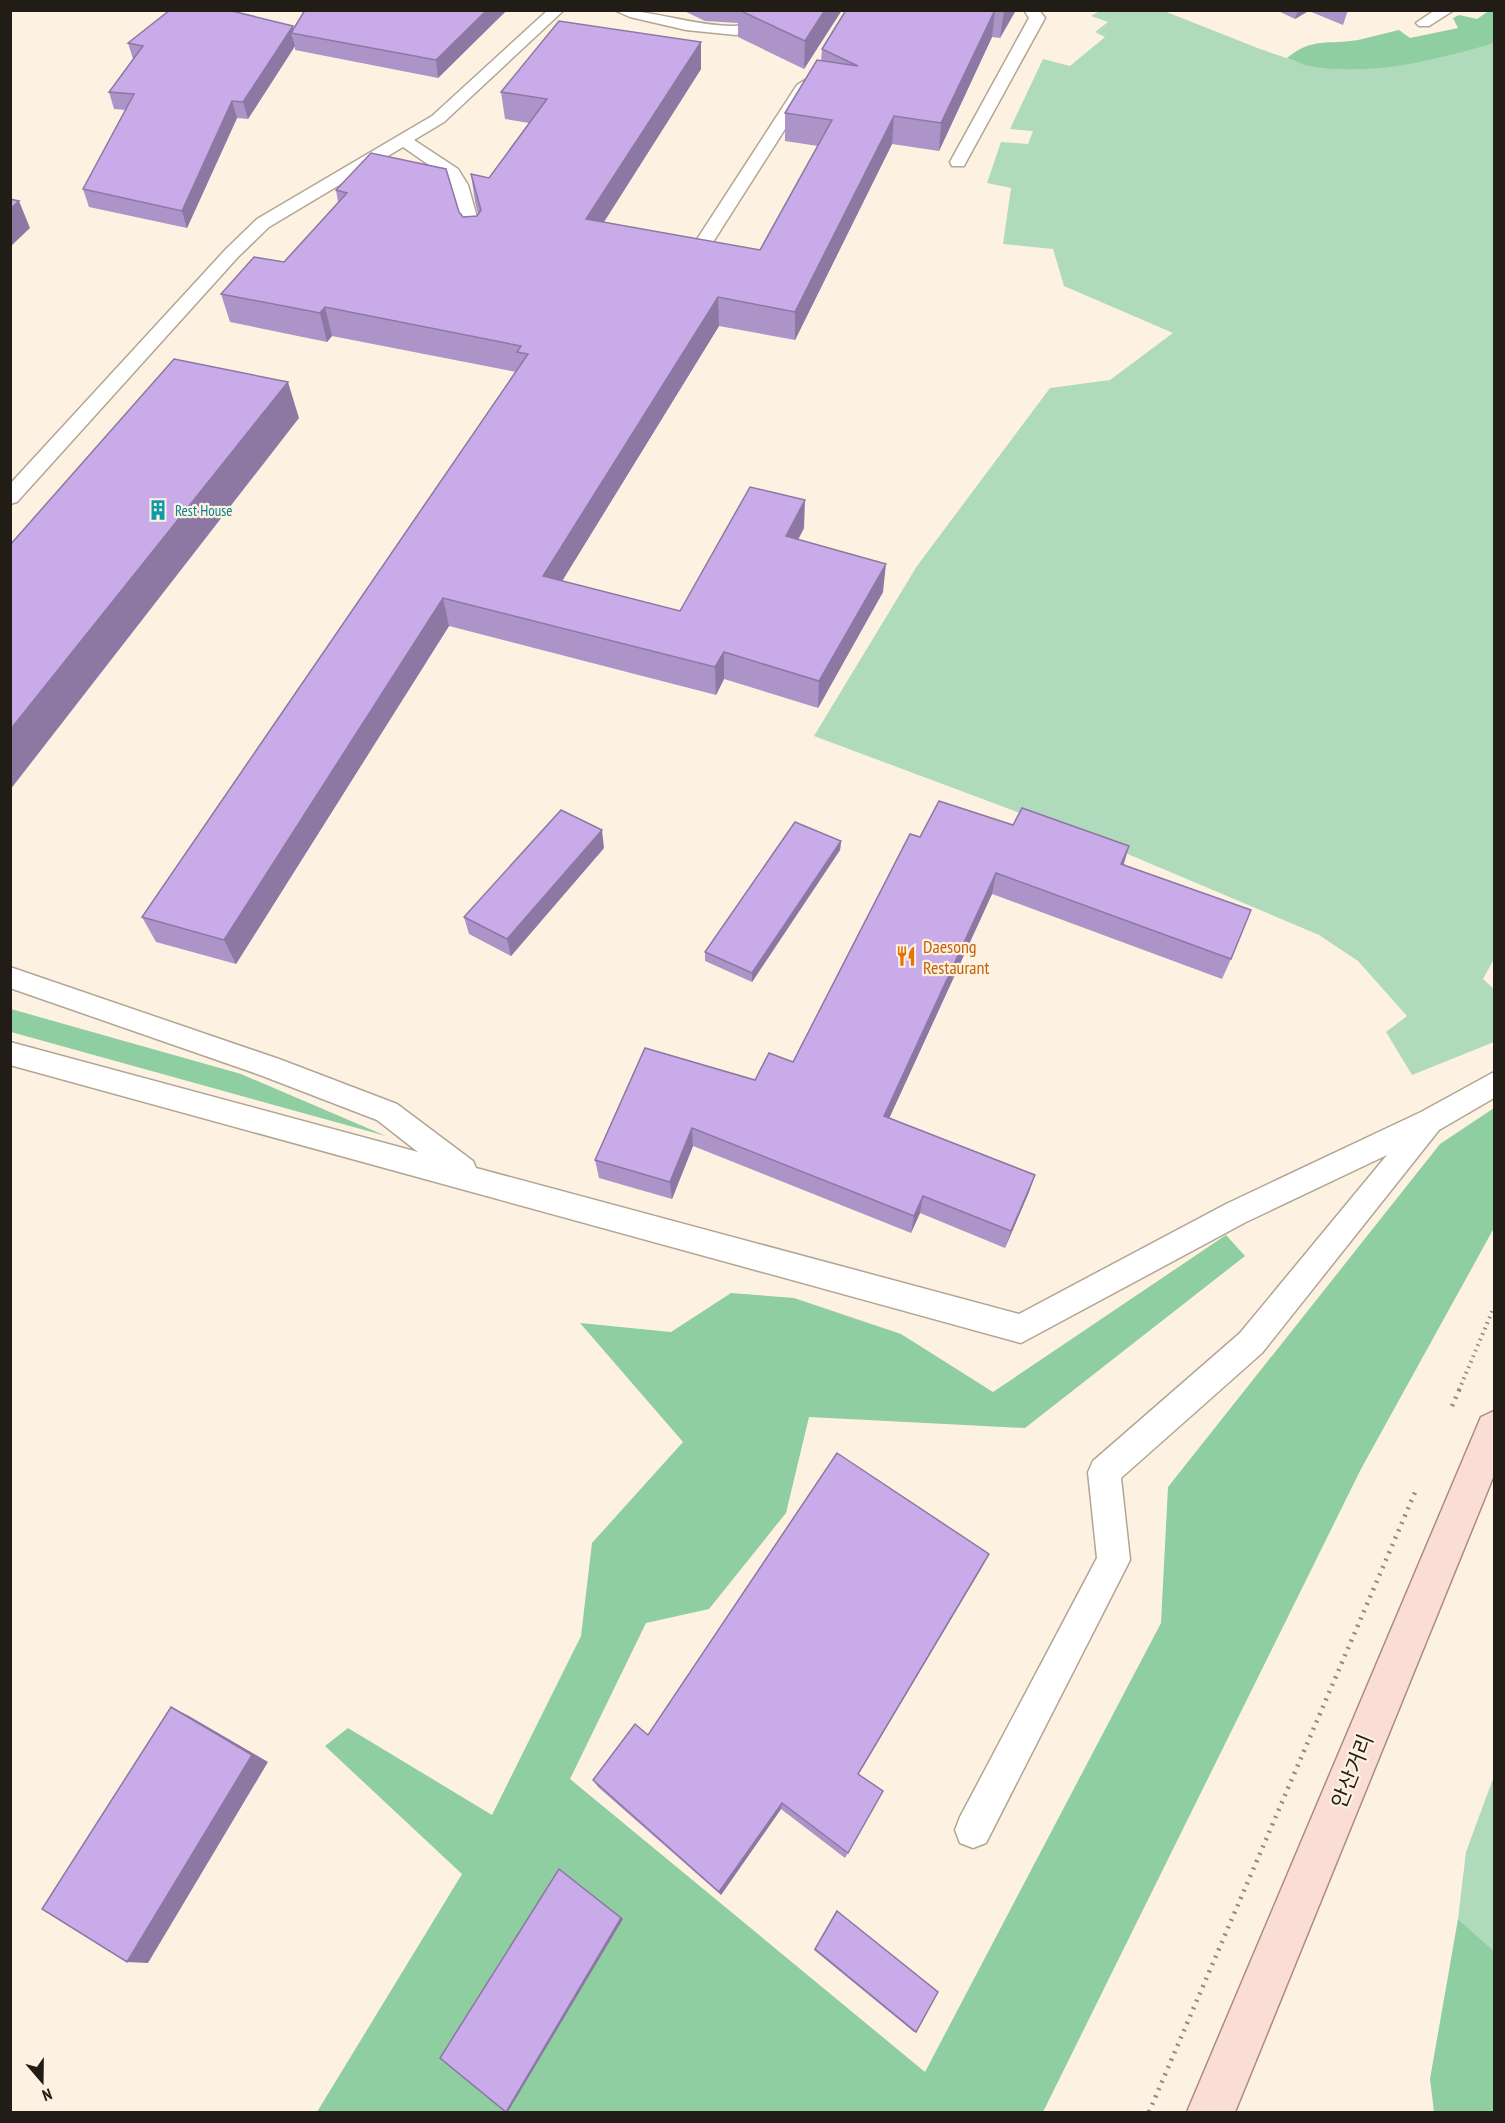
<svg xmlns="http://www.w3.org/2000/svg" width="1505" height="2123" viewBox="0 0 1505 2123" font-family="'PT Sans Narrow','Noto Sans KR',sans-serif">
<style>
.green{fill:#afdabb}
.forest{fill:#8ecea1}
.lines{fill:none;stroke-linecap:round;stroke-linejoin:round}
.lane-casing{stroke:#b2a593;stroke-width:3}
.primary-casing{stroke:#ac8b80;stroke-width:3}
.path-far1{stroke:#928a7e;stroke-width:4;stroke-dasharray:1.5 4.5;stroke-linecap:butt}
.path{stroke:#928a7e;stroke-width:4.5;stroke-dasharray:2 6;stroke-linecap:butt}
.lane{fill:#fff;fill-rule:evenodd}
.primary{fill:#faddd5;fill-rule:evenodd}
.wall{fill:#ac93c8}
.shaded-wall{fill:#8c78a2}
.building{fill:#c8abe8;stroke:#8c78a2;stroke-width:1.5}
.labels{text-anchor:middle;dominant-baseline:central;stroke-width:4.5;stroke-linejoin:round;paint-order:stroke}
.far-culture-label{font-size:15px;fill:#0d838f;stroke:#fdf2e2;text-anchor:start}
.food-label{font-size:18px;fill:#c56008;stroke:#fdf2e2;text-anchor:start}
.near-street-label{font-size:21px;fill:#211c15;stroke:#fdf2e2}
</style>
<rect width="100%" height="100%" fill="#fdf2e2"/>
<!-- green -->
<g class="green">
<polygon points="1101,10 1164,11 1260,49 1316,68 1350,70 1384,67 1494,43 1494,959 1483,979 1494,989 1494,1042 1412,1075 1386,1032 1407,1016 1358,961 1319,935 1111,847 814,736 917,566 1050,388 1110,380 1173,333 1064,286 1053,249 1003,244 1011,188 987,183 1001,142 1028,144 1033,131 1010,129 1043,59 1070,66 1105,37 1095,32 1108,22 1091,16"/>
<polygon points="1494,1776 1494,1951 1458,1919 1466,1852"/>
</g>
<!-- forest -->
<g class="forest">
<path d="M1490 10 1494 11V43C1439 59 1377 75 1319 68 1308 67 1298 62 1287 58 1312 37 1328 45 1358 40 1372 37 1385 33 1399 30L1410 38 1458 28 1453 18 1459 15 1477 19Z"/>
<polygon points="11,1009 241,1074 386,1136 11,1032"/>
<polygon points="1494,1108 1494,1228 1361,1469 1043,2112 317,2112 462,1874 325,1746 348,1728 492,1815 581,1636 592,1543 683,1442 580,1323 671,1332 731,1293 794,1298 901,1334 993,1392 1226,1235 1245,1256 1025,1428 809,1417 786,1513 709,1609 646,1623 570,1779 925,2072 1161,1623 1168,1487 1440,1144"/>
<polygon points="1458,1919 1494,1951 1494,2112 1434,2112 1430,2079"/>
</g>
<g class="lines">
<!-- lane casing -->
<g class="lane-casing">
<g id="lane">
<polygon points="548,10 564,10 444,122 414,140 458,169 468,185 483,239 480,243 468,243 465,239 450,185 445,176 403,147 269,227 238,257 17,502 10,504 10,484 226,249 257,219 432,116"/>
<path d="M614 10C654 10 693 26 733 26 757 26 764 14 782 10 787 9 794 10 800 10L766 29 736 35 686 30 630 17Z"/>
<polygon points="1024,10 1039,10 1045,18 966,162 964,166 952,166 950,162 1029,18"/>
<polygon points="1435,10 1454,10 1429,26 1419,26 1416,23"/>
<polygon points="805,80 813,85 708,250 705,254 693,254 690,250 797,85"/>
<polygon points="10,967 279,1059 397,1104 473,1161 476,1168 1019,1314 1226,1204 1421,1112 1494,1072 1494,1098 1439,1130 1262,1353 1121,1478 1130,1560 986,1843 973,1848 960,1843 955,1830 960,1817 1097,1558 1088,1472 1093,1461 1240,1333 1387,1155 1246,1222 1021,1343 10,1065 10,1042 418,1152 377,1120 260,1075 10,988"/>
</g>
</g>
<!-- primary casing -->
<g class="primary-casing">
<polygon id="primary" points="1494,1411 1494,1475 1235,2112 1187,2112 1481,1417"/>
</g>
<!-- path-far1 -->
<polyline class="path-far1" points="1459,1390 1494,1307"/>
<!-- path -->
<g class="path">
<polyline points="1452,1406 1460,1388"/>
<polyline points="1149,2112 1416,1490"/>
</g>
<!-- lane -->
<use href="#lane" class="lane"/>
<!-- primary -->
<use href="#primary" class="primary"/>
</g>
<!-- wall -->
<g class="wall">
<polygon points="507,10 438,78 295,50 295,46 248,119 237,118 187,228 89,207 83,189 126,110 114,109 109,92 133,59 128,43"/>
<polygon points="682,10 842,10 804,69 738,37 738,23 705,21"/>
<polygon points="846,10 1016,10 1000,38 992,37 939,151 892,144 795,340 719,326 562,581 680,611 804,528 798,540 883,592 818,708 724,679 716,695 449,626 236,964 156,942 142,917 516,372 332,336 327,342 230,322 221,294 284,262 338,202 336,190 459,212 463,217 477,216 478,214 475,202 471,174 489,178 529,123 505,119 501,92 701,42 701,69 604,222 760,250 818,146 785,141 785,113 821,61 822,49"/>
<polygon points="1276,10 1348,10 1343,25 1309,11 1295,19"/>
<polygon points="1013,825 1129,846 1124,864 1231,959 1222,979 992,894 889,1118 1035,1175 1029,1192 1005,1248 920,1213 911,1233 693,1146 672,1199 599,1178 595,1160 755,1080 793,1062 920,837"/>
<polygon points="841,841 840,850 752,982 705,961 705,952"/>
<polygon points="604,848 511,956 469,934 464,917"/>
<polygon points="982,1567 858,1774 848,1853 845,1858 781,1809 721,1895 598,1787 593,1780 648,1735"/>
<polygon points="836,1912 916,2032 914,2032 814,1950"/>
</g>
<!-- shaded-wall -->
<g class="shaded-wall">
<polygon points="487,10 507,10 438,78 436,60"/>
<polygon points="825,10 842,10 804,69 805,41"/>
<polygon points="995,10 992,37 939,151 941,123"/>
<polygon points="1004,10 1016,10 1000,38 1004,11"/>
<polygon points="1298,10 1309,10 1295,19"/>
<polygon points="293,26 295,33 291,33 295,46 248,119 243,102"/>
<polygon points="701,42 701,69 588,247 586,219"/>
<polygon points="232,101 237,118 187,228 182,211"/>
<polygon points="894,116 892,144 795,340 795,312"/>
<polygon points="19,201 30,228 10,247 10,209"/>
<polygon points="718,297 719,326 548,604 543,576"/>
<polygon points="325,307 332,336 327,342 320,313"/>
<polygon points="288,382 299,418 10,790 10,730"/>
<polygon points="805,500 804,528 785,564 786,536"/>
<polygon points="886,564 883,592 818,708 819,681"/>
<polygon points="443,598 449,626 236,964 224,940"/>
<polygon points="724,652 724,679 716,695 715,667"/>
<polygon points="602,830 604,848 511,956 507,939"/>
<polygon points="841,841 840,850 752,982 752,973"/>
<polygon points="1129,846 1122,868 1121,864"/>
<polygon points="996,873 992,894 882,1134 884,1116"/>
<polygon points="692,1128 693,1146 672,1199 670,1182"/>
<polygon points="1035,1175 1029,1192 1005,1248 1011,1231"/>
<polygon points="923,1196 920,1213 911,1233 914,1216"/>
<polygon points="989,1554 982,1567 855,1780 858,1774"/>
<polygon points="171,1707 189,1716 268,1762 148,1963 127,1962"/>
<polygon points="782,1803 781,1809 721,1895 719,1892"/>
<polygon points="559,1869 623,1919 509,2110 506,2112"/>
</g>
<!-- building -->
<g class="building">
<polygon points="170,10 228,10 293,26 243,102 232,101 182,211 83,189 134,94 109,92 143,46 128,43"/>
<polygon points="305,10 487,10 436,60 291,33"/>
<polygon points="739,10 825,10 805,41"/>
<polygon points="846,10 995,10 941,123 894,116 795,312 718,297 543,576 680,611 750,487 805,500 786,536 886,564 819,681 724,652 715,667 443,598 224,940 142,917 528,354 517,352 521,346 325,307 320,313 221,294 254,257 284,262 347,193 336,190 371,153 446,169 459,212 463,217 477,216 481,210 471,174 489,178 547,99 501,92 559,21 701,42 586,219 760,250 832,120 785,113 817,60 858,66 822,49"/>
<polygon points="10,199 19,201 10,209"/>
<polygon points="174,359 288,382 10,730 10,545"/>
<polygon points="939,801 1013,825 1022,808 1129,846 1121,864 1251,910 1231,959 996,873 884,1116 1035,1175 1011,1231 923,1196 914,1216 692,1128 670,1182 595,1160 645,1048 755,1080 769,1053 793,1062 910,834 920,837"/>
<polygon points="561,810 602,830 507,939 464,917"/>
<polygon points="795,822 841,841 752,973 705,952"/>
<polygon points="837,1453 989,1554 858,1774 883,1791 848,1853 782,1803 719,1892 593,1780 635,1724 648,1735"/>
<polygon points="171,1707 252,1755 127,1962 42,1909"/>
<polygon points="559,1869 621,1918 506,2112 440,2058"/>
<polygon points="837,1911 938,1992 916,2032 815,1949"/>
</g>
<!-- icons -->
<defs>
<g id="building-bare" transform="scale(1.62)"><path d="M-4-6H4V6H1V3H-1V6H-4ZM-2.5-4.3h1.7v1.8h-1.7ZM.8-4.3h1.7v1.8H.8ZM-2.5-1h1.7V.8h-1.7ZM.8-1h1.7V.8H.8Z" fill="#0f9aa8" stroke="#fdf2e2" stroke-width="2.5" paint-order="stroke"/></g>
<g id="restaurant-bare" transform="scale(1.62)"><path d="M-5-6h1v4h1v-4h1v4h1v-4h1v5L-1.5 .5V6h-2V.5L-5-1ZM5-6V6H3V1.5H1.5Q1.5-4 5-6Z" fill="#e8710a" stroke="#fdf2e2" stroke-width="2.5" paint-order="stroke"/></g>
</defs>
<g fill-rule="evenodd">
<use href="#building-bare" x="158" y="510"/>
<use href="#restaurant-bare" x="906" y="956"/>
</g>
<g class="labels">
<!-- far-culture labels -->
<g class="far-culture-label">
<text x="175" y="510">Rest House</text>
</g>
<!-- food labels -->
<g class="food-label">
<text x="923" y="946">Daesong<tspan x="923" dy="21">Restaurant</tspan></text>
</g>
<!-- near-street labels -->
<g class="near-street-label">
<text transform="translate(1352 1771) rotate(-68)">안산거리</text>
</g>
</g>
<!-- border -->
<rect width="1505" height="2123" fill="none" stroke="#211c15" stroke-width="24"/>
<!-- north arrow -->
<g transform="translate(42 2081) rotate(160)" stroke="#fdf2e2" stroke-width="4.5" paint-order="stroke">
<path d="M0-4.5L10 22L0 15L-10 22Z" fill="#211c15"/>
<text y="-9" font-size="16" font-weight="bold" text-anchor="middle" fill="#211c15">N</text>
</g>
</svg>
